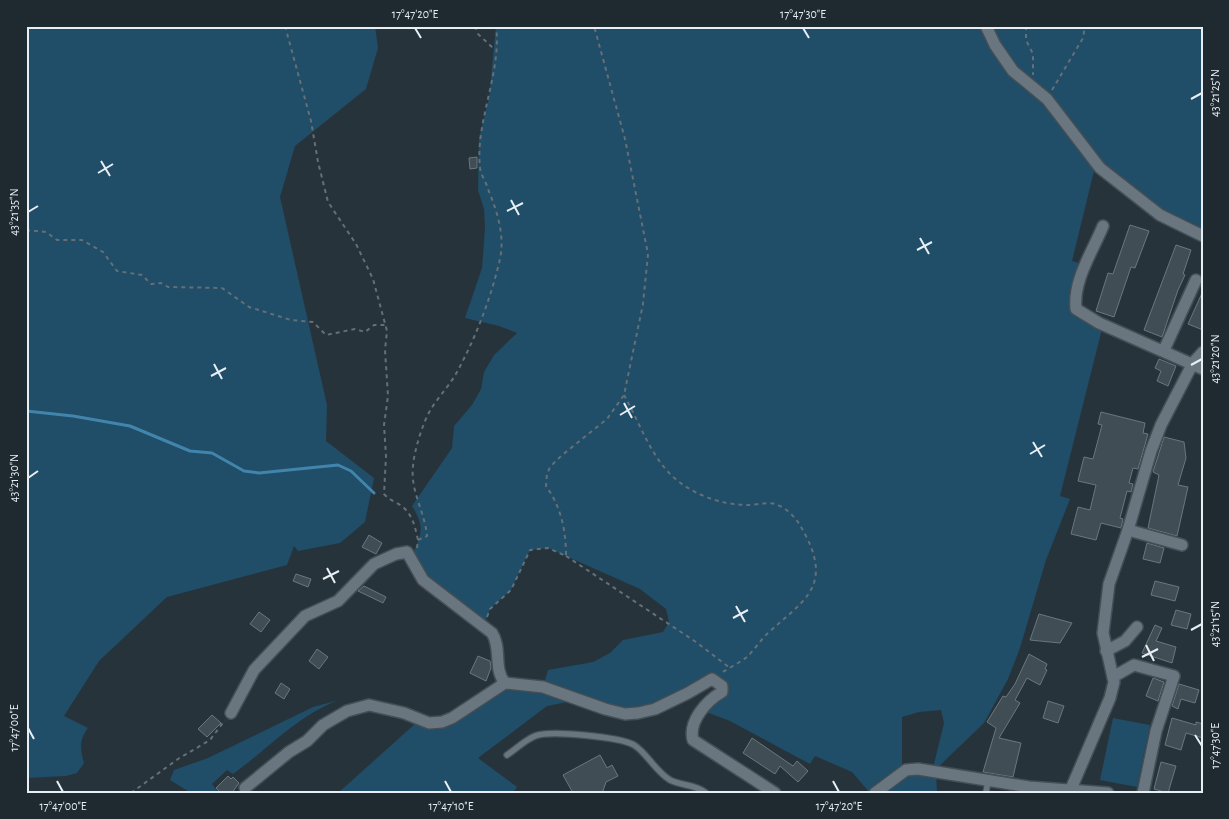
<svg xmlns="http://www.w3.org/2000/svg" width="1229" height="819" viewBox="0 0 1229 819" font-family="'Alegreya Sans',sans-serif">
<style>
.green{fill:#204d67;fill-rule:evenodd}
.lines{fill:none;stroke-linecap:round;stroke-linejoin:round}
.stream{stroke:#4185ac;stroke-width:3}
.building{fill:#404d55;stroke:#6a7780}
.lane-casing{stroke:#444e54;stroke-width:8}
.street-casing{stroke:#444e54;stroke-width:14}
.path{stroke:#656f76;stroke-width:2;stroke-dasharray:4 4;stroke-linecap:butt}
.lane{stroke:#69767f;stroke-width:5.5}
.street{stroke:#69767f;stroke-width:11}
.ticks{fill:none;stroke:#e8eff4;stroke-width:2}
.neatline{fill:none;stroke:#e8eff4;stroke-width:2}
.ticks-label{font-size:12px;text-anchor:middle;fill:#e8eff4}
</style>
<rect width="100%" height="100%" fill="#27333b"/>
<!-- green -->
<g class="green">
<path d="M26 26H375L378 48 366 89 295 146 280 197 327 405 326 441 374 478 365 522 340 543 298 551 294 546 287 565 167 597 99 661 64 716 88 728C79 740 80 749 84 763L77 773 66 776 26 778Z"/>
<path d="M496 26H1203V236L1180 225 1096 163 1072 261 1086 265 1076 309 1103 325 1060 496 1070 499 1046 560 1020 648 1008 679 984 723 933 772 936 773 937 793H870L852 772 815 756 810 764 730 721 701 710 716 695 718 681 638 713 577 700 547 706 478 758 517 787 513 793H338L416 723 442 722 505 683 543 687 548 670 593 662 610 653 623 640 663 632 669 622 666 609 640 589 548 548 530 550 511 590 490 609 484 626 433 590 411 558C421 534 426 529 412 506L452 448 454 426 472 405 481 389 484 372 494 355 517 333 499 326 465 318 482 268 485 228 484 209 478 190 479 138 489 98ZM941 710 944 723 932 772H902V717L919 712Z"/>
<path d="M339 700C298 715 268 749 233 774L227 770 212 784 219 793H191L170 780 174 770 208 758 313 707Z"/>
<polygon points="1113,718 1150,725 1137,787 1100,780"/>
</g>
<g class="lines">
<!-- stream -->
<polyline class="stream" points="26,411 73,416 130,426 190,451 212,453 244,471 259,473 338,465 351,471 374,493"/>
</g>
<!-- building -->
<g class="building">
<polygon points="477,157 477,168 470,169 469,158"/>
<polygon points="1130,225 1149,231 1135,268 1131,267 1114,317 1096,311 1108,273 1113,274"/>
<polygon points="1176,245 1191,250 1183,274 1185,275 1178,290 1162,337 1144,330"/>
<polygon points="1203,291 1203,330 1188,324"/>
<polygon points="1159,359 1176,366 1168,386 1157,381 1161,371 1155,368"/>
<polygon points="1101,412 1145,423 1143,433 1148,434 1138,469 1133,468 1129,483 1133,484 1131,492 1127,491 1120,518 1123,519 1121,528 1101,523 1096,540 1071,534 1078,507 1090,510 1096,485 1078,481 1084,457 1093,459 1102,425 1098,424"/>
<polygon points="1164,437 1184,442 1186,458 1178,485 1188,487 1177,536 1148,528 1159,475 1153,472"/>
<polygon points="369,535 382,543 376,554 362,547"/>
<polygon points="1147,543 1164,548 1160,563 1143,559"/>
<polygon points="296,574 311,579 308,587 293,581"/>
<polygon points="1155,581 1179,587 1175,601 1151,595"/>
<polygon points="364,586 386,597 383,603 358,591"/>
<polygon points="1176,610 1191,614 1187,629 1171,625"/>
<polygon points="259,612 270,620 261,632 250,624"/>
<polygon points="1039,614 1072,623 1060,643 1030,640"/>
<polygon points="1155,625 1162,628 1156,641 1176,647 1172,663 1142,653"/>
<polygon points="317,649 328,657 319,669 309,661"/>
<polygon points="1029,654 1047,664 1045,669 1047,670 1040,685 1027,678 1015,700 1020,703 999,738 1021,743 1013,777 983,772 996,728 987,722 1003,696 1006,697 1015,684"/>
<polygon points="478,656 490,661 491,668 486,681 470,673"/>
<polygon points="1153,678 1164,682 1158,701 1146,696"/>
<polygon points="281,683 290,689 284,699 275,693"/>
<polygon points="1179,684 1199,690 1195,703 1181,699 1178,709 1172,706"/>
<polygon points="1048,701 1064,706 1058,723 1043,718"/>
<polygon points="212,715 221,723 207,737 198,729"/>
<polygon points="1172,718 1196,725 1196,722 1203,724 1203,738 1186,733 1181,750 1165,745"/>
<polygon points="752,738 793,766 797,761 808,771 798,782 780,766 775,774 743,753"/>
<polygon points="600,755 607,768 612,765 618,776 606,782 603,791 599,793 573,793 563,775"/>
<polygon points="1161,762 1176,766 1168,793 1154,789"/>
<polygon points="228,776 231,779 233,777 239,783 232,793 221,793 216,788"/>
</g>
<g class="lines">
<!-- lane casing -->
<g class="lane-casing">
<g id="lane">
<path d="M507 755C516 749 525 740 535 736 550 730 620 737 634 745 647 753 655 771 670 780 682 786 695 784 706 793"/>
<polyline points="986,793 988,780"/>
</g>
</g>
<!-- street casing -->
<g class="street-casing">
<g id="street">
<polyline points="986,26 995,45 1013,71 1047,99 1100,168 1160,215 1203,236"/>
<path d="M1103 226C1092 253 1073 280 1076 309L1099 323 1203 369"/>
<polyline points="1164,350 1196,280"/>
<polyline points="1128,530 1182,545"/>
<polyline points="1106,651 1125,641 1137,627"/>
<polyline points="1113,677 1134,665 1174,676 1156,731 1143,793"/>
<path d="M231 713 254 670 305 616 338 601 374 564 396 554 407 552 423 580 492 633C502 648 493 669 505 683"/>
<path d="M245 788 289 752 307 741 323 725 347 711 369 705 404 713 429 723 442 722 452 718 505 683 543 687 605 709 625 714 638 713 655 709 688 693 712 679 722 686V692C706 701 688 722 693 740L775 793"/>
<polyline points="1071,789 1110,698 1114,682 1103,633 1109,584 1128,530 1151,451 1161,425 1193,363 1203,352"/>
<polyline points="875,793 906,770 918,769 1029,787 1108,793"/>
</g>
</g>
<!-- path -->
<g class="path">
<path d="M285 26 311 121 318 162 328 202 356 244 373 279 387 331 385 350 388 396 384 425 386 456 384 494C390 501 397 502 403 507 413 516 415 527 418 540"/>
<polyline points="475,26 478,34 495,50"/>
<polyline points="1026,26 1026,40 1033,54 1033,75"/>
<polyline points="1052,90 1083,38 1085,26"/>
<polyline points="26,230 46,232 57,240 82,240 103,252 117,271 142,275 151,284 161,283 168,287 222,288 249,307 291,320 313,322 326,335 355,329 365,332 374,325 386,325"/>
<path d="M624 395C640 423 652 461 678 481 697 496 723 505 748 505 757 505 770 501 778 505 793 512 800 524 807 538 832 589 800 603 767 634 760 641 754 650 747 657 739 663 729 668 721 673"/>
<path d="M417 548 418 540 427 536C425 512 410 491 413 466 414 451 423 422 431 409 439 396 450 385 457 372 476 337 491 298 500 259 505 235 497 211 488 189 486 182 481 175 480 168 475 121 502 73 496 26"/>
<polyline points="566,556 696,642 730,668"/>
<path d="M487 617 490 609 511 590 530 550 548 548 566 556C566 530 561 507 546 486L547 474 550 467 561 456 607 419 624 395 643 304 648 254 625 139 594 26"/>
<polyline points="131,793 178,759 210,740 225,720"/>
</g>
<!-- lane -->
<use href="#lane" class="lane"/>
<!-- street -->
<use href="#street" class="street"/>
</g>
<!-- ticks -->
<path class="ticks" d="M415 28 421 38M803 28 809 38M1191 99 1202 93M101 161 110 176M98 173 113 164M511 200 519 215M507 211 523 203M28 212 38 206M920 238 929 254M917 250 932 242M214 364 222 379M1191 365 1202 359M211 376 226 368M624 403 632 418M620 415 635 406M1033 442 1042 457M1030 454 1045 445M28 478 38 471M327 568 335 583M323 579 339 571M736 606 745 622M733 618 748 610M1191 630 1202 624M1146 645 1154 661M1142 657 1158 649M28 728 34 739M1195 735 1202 746M57 781 63 792M445 781 451 792M833 781 839 792"/>
<!-- border -->
<rect width="1229" height="819" fill="none" stroke="#1e2930" stroke-width="55"/>
<rect x="28" y="28" width="1174" height="764" class="neatline"/>
<g class="ticks-label">
<text x="415" y="18">17°47'20"E</text>
<text x="803" y="18">17°47'30"E</text>
<text transform="translate(1215 93) rotate(-90)" y="4">43°21'25"N</text>
<text transform="translate(14 212) rotate(-90)" y="4">43°21'35"N</text>
<text transform="translate(1215 359) rotate(-90)" y="4">43°21'20"N</text>
<text transform="translate(14 478) rotate(-90)" y="4">43°21'30"N</text>
<text transform="translate(1215 624) rotate(-90)" y="4">43°21'15"N</text>
<text transform="translate(14 728) rotate(-90)" y="4">17°47'00"E</text>
<text transform="translate(1215 746) rotate(-90)" y="4">17°47'30"E</text>
<text x="63" y="810">17°47'00"E</text>
<text x="451" y="810">17°47'10"E</text>
<text x="839" y="810">17°47'20"E</text>
</g>
</svg>
